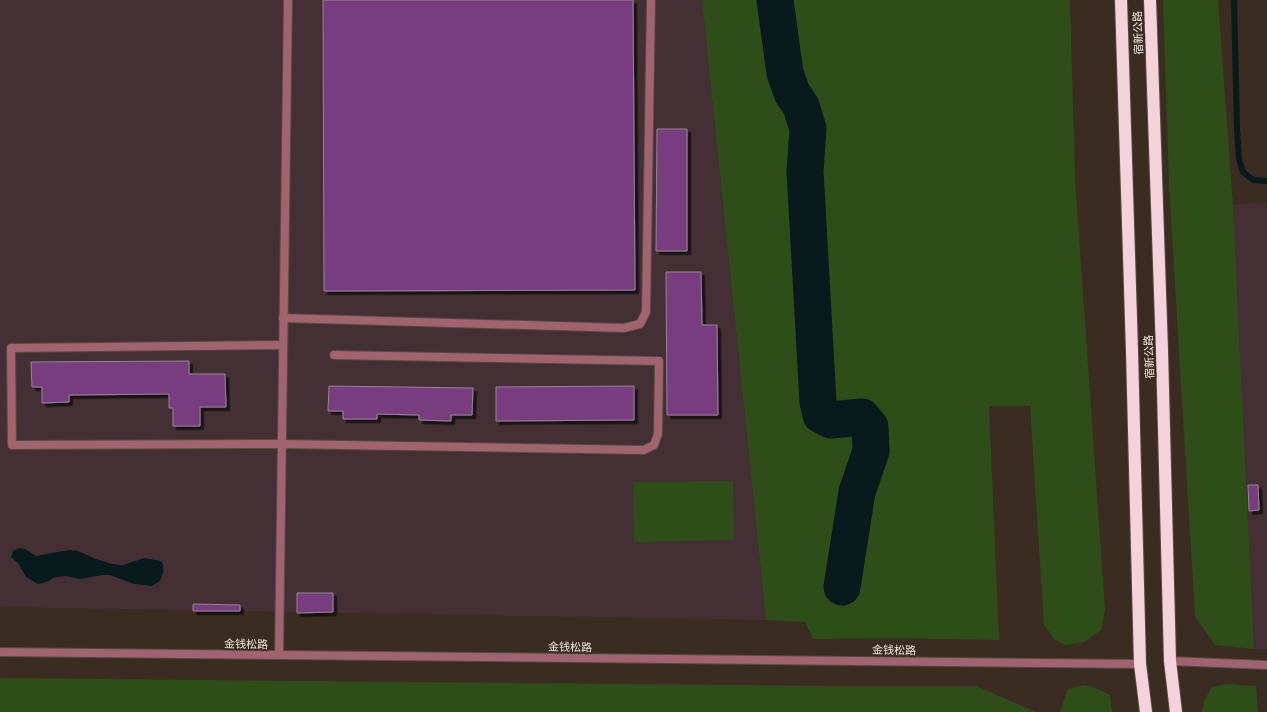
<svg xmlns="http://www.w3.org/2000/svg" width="1267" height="712" viewBox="0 0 1267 712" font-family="Inter,'Noto Sans SC',sans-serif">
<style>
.industrial{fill:#443034}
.green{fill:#2f4d19}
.water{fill:#081a1b}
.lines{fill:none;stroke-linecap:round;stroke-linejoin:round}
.stream{stroke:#081a1b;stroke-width:6}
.river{stroke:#081a1b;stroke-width:37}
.building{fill:#783e7e;stroke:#938594;filter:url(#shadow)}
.lane-casing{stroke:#574a40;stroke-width:10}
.street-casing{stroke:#574a40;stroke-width:10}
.highway-casing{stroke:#574a40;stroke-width:14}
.lane{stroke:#a06370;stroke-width:8}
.street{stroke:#a06370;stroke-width:8}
.highway{stroke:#f3d3d9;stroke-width:12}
.labels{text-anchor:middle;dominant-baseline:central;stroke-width:4;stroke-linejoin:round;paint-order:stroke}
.street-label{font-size:11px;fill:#f2e8e1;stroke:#3a2c21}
</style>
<defs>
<filter id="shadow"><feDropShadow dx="3.5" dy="3.5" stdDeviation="0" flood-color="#0009"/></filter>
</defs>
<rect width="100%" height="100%" fill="#3a2c21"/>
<!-- industrial -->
<g class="industrial">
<polygon points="0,0 702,0 766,620 0,607"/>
<polygon points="1267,202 1267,649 1254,649 1233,205"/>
</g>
<!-- green -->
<g class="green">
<polygon points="702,0 1070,0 1075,179 1105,610 1101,630 1084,642 1065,645 1055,640 1044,625 1030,406 989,406 999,640 889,638 813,639 805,622 766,620"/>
<polygon points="1163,0 1218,0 1233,205 1254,649 1215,645 1195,616 1169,184"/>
<polygon points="733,481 734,540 634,542 633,482"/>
<polygon points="0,678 830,686 976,686 1036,712 0,712"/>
<polygon points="1226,684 1256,686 1258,712 1202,712 1204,701 1212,687"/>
<polygon points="1084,685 1093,687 1110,695 1112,712 1060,712 1068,689"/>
</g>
<!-- water -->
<polygon class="water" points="19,548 25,549 36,556 69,550 78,551 96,559 112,564 123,565 144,558 161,561 163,564 163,573 160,581 152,586 134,584 110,575 102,575 80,579 66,576 58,577 53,578 47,582 38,584 26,577 18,563 11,557 13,551"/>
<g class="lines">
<!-- stream -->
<polyline class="stream" points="1234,0 1237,129 1239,159 1243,172 1253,180 1267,181"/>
<!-- river -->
<polyline class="river" points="775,0 785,73 792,93 801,106 808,129 805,171 818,402 821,415 831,420 862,417 870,427 871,451 857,492 842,587"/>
</g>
<!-- building -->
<g class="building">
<polygon points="323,0 633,0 635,290 324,291"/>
<polygon points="657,129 687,129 687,251 656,251"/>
<polygon points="666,272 701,272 702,325 717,325 718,415 667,415"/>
<polygon points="189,361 189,374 225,374 226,407 200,407 200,426 173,426 173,408 169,408 169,394 69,395 69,402 42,403 42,387 32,387 31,362"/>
<polygon points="329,386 473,388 472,415 451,415 451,421 419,420 419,415 377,414 377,419 343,419 343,411 328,411"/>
<polygon points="634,386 634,420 496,421 496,387"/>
<polygon points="1248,485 1258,485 1259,510 1249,511"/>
<polygon points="297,593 333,593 333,612 297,613"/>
<polygon points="193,604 240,605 240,611 193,611"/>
</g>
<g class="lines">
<!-- lane casing -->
<g class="lane-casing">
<g id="lane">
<polyline points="283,318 624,328 640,324 646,312 651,0"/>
<polyline points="283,345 11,348 12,445 282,444 644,450 654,445 658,434 659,361 334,355"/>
<polyline points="279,655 288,0"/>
</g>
</g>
<!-- street casing -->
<g class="street-casing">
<g id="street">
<polyline points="0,652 1140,664"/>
<polyline points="1170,661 1267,665"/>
</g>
</g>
<!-- highway casing -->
<g class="highway-casing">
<g id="highway">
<polyline points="1121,0 1132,351 1140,664 1146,712"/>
<polyline points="1150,0 1162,351 1170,661 1176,712"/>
</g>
</g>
<!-- lane -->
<use href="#lane" class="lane"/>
<!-- street -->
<use href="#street" class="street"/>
<!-- highway -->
<use href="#highway" class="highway"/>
</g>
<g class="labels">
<!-- street labels -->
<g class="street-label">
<text transform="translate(1138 33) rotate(-92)">宿新公路</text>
<text transform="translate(1149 357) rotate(-92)">宿新公路</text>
<text transform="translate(246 644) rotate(1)">金钱松路</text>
<text transform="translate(570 647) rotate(1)">金钱松路</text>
<text transform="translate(894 650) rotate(1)">金钱松路</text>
</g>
</g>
</svg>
